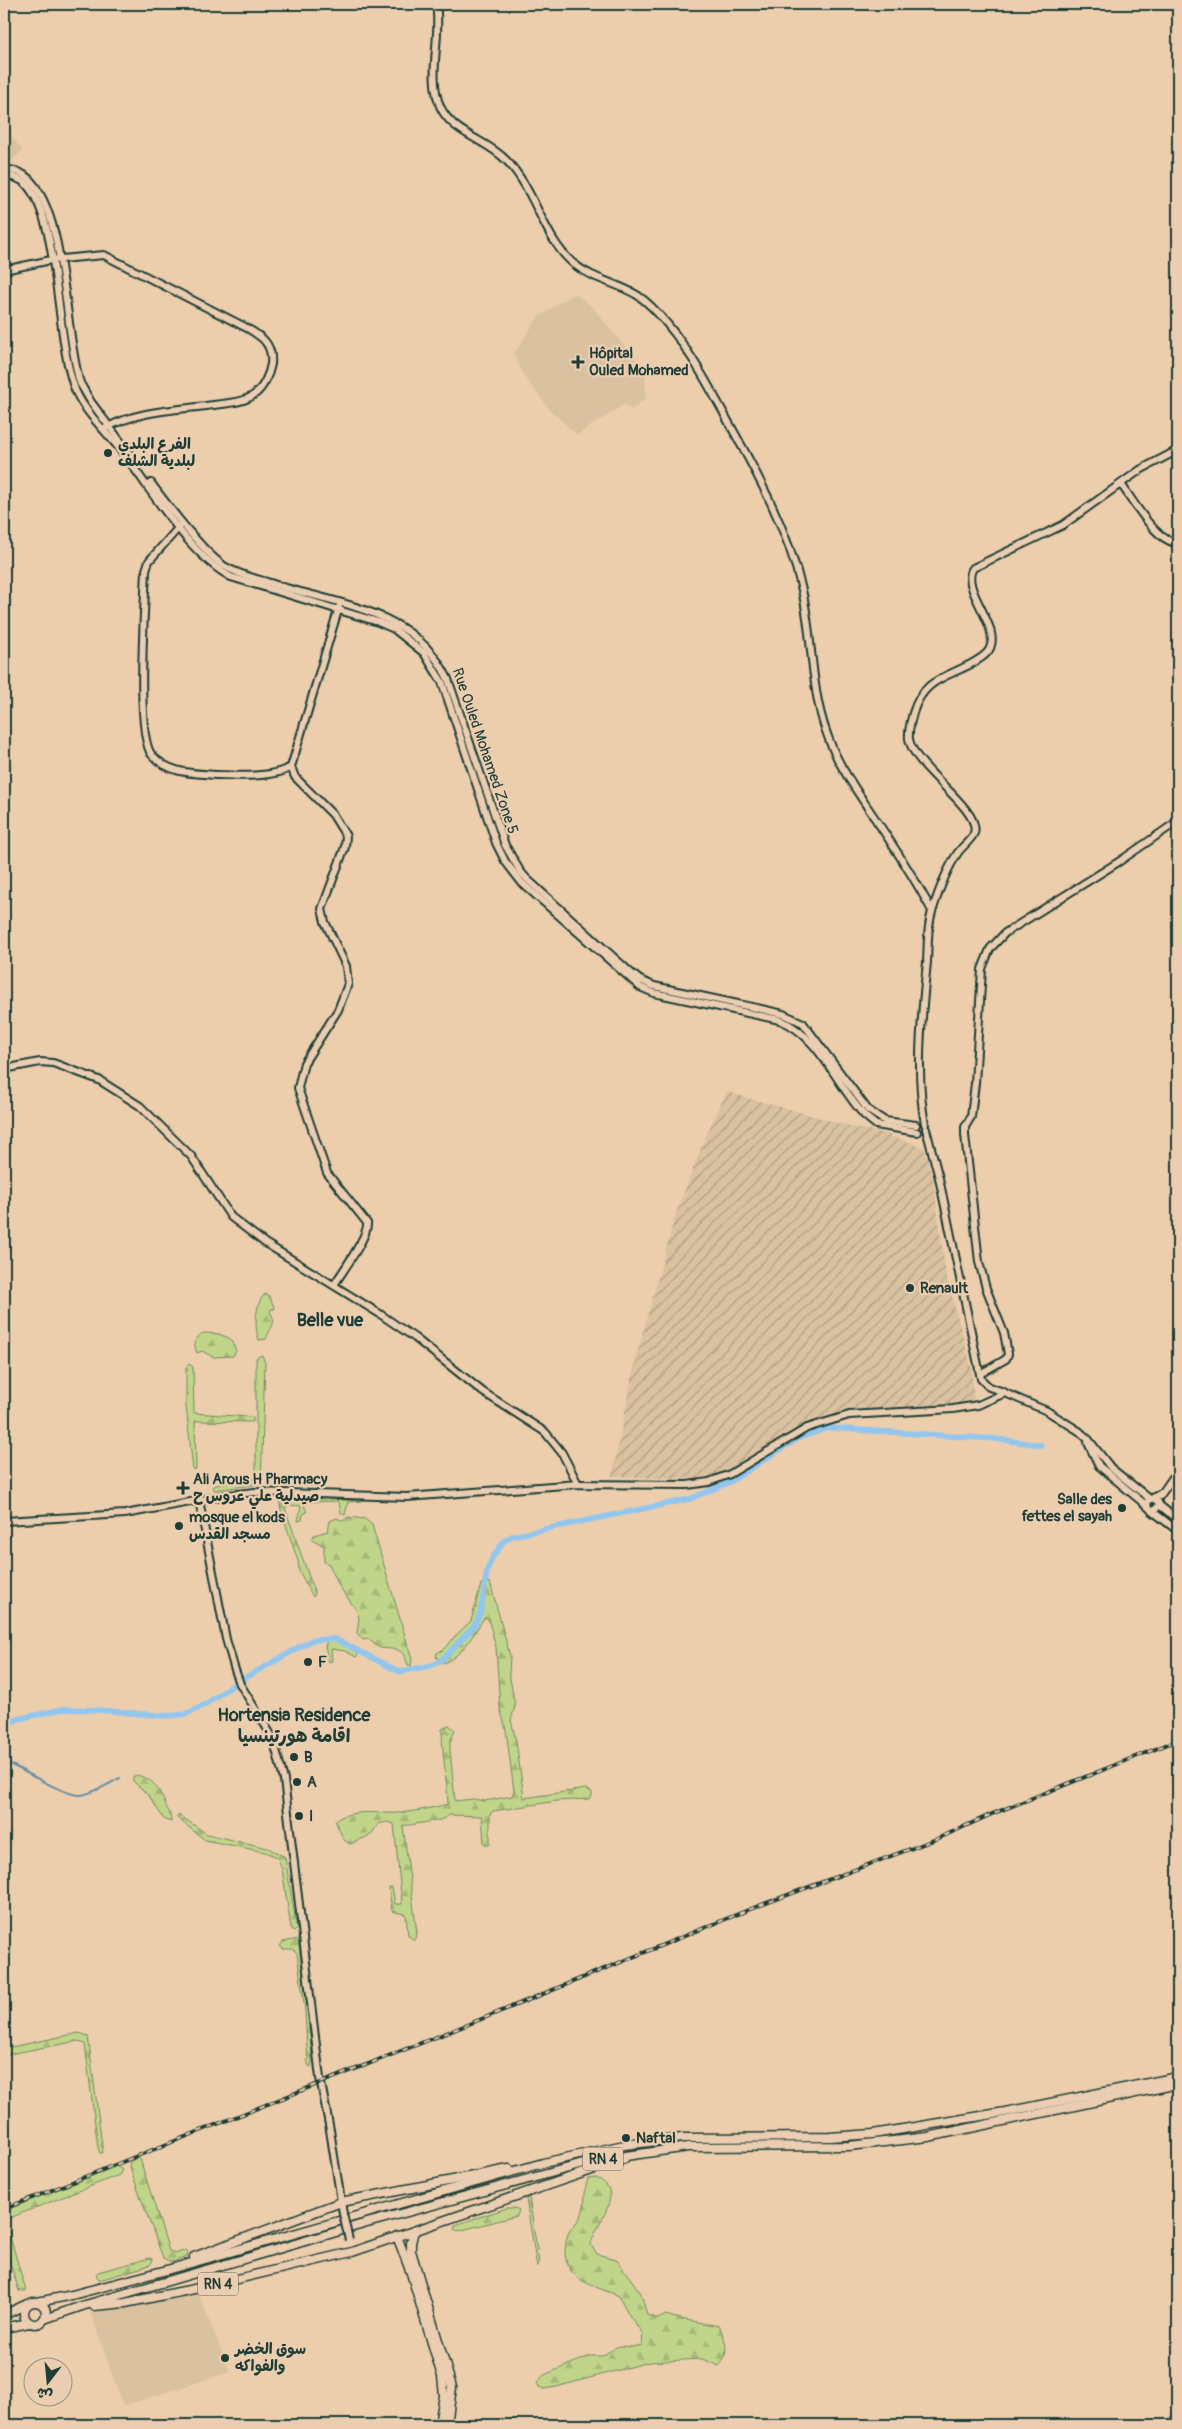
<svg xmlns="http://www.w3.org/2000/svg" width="1182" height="2429" viewBox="0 0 1182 2429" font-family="Pangolin,'Playpen Sans Arabic',sans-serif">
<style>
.built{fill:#dac1a0}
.industrial{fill:url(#industrial-furrows)}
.forest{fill:url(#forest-firs);stroke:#70895f}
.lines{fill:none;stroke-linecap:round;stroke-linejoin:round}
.stream{stroke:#648fa4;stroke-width:2}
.canal{stroke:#92c6ef;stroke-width:5.5}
.secondary-casing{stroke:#1f3d34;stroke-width:10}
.highway-casing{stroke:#1f3d34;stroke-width:11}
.secondary{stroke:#ebceb2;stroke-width:6}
.highway{stroke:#ebceb2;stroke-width:8}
.rail-casing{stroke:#1f3d34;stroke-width:4}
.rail{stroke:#ebceb2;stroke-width:2;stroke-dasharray:5.5;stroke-linecap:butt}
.secondary-bridge-casing{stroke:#1f3d34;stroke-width:10;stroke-linecap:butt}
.secondary-bridge{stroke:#ebceb2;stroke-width:6}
.poi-dot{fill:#1f3d34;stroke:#ebceb2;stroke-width:2}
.labels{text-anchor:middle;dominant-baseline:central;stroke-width:4.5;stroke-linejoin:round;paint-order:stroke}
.shield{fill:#ebceb2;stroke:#5c685a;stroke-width:1}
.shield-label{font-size:14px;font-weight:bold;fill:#1f3d34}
.poi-label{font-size:15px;font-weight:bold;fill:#1f3d34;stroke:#ebceb2;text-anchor:start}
.street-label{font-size:15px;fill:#1f3d34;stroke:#ebceb2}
.quarter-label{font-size:18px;font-weight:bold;fill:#1f3d34;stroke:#ebceb2}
</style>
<defs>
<pattern id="industrial-furrows" width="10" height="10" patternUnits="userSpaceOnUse" patternTransform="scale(1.25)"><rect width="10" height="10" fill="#dac1a0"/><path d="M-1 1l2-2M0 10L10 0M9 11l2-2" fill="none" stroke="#b09e83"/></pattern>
<pattern id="forest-firs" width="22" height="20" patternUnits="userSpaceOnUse" patternTransform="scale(1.25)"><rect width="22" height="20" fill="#c1d58a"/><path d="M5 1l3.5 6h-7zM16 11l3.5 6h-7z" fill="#a5b878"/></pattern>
</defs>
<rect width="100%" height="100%" fill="#eccead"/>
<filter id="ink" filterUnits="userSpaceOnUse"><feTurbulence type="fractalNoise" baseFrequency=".02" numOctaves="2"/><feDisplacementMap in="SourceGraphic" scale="10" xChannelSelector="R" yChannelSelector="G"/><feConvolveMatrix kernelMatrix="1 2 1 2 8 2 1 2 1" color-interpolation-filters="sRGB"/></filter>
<g filter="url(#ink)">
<!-- built -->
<g class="built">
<polygon points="4,129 23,150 9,163 4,164"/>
<polygon points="575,293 594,309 645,371 646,398 631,410 625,404 577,435 550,410 525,378 514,354 538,317"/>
<polygon points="197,2290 230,2372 123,2406 90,2311"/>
</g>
<!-- industrial -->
<polygon class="industrial" points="727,1092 857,1128 884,1133 924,1148 933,1177 946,1275 972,1369 974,1403 837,1413 808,1423 720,1474 692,1479 612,1476 636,1357 676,1213 706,1135"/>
<!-- forest -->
<g class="forest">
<path d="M265 1294 269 1296 275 1309H271L270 1312C278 1323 270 1328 266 1339L259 1340C254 1327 255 1303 265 1294Z"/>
<path d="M203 1333 219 1334 231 1339 236 1351 233 1356 213 1357 202 1351 197 1353C193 1344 195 1338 203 1333Z"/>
<polygon points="262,1355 265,1363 261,1484 214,1490 213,1487 216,1485 256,1478 256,1358"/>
<polygon points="189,1364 193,1367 194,1413 250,1417 253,1418 253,1422 195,1421 196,1469 193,1470 186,1406 186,1367"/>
<polygon points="297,1497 361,1501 348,1502 345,1515 341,1513 339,1503 336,1501 305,1502 304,1505 307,1512 303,1514 302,1520 298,1521 301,1506 289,1505 285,1508 315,1594 313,1597 299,1571 298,1561 280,1507 281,1499"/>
<path d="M348 1517 365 1519 372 1525 412 1659 411 1666 408 1665C402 1647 398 1650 381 1648 377 1648 372 1641 368 1639L363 1640 357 1633 359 1618 357 1611 339 1586 329 1564 324 1562V1546L312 1539 314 1535 328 1531 330 1521 337 1518 343 1521Z"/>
<path d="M490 1582 510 1656 509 1673 515 1706 511 1720 516 1741 524 1798 586 1789 592 1792V1796L589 1799 557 1801 493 1811 490 1814V1844L487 1846 484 1843 482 1816 450 1815 440 1820 403 1826 417 1933 414 1940 408 1935 406 1916 404 1914 392 1911 389 1888 392 1887 395 1904H402L394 1824 387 1822 378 1824 371 1835 350 1844 344 1840 335 1821C350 1808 379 1814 397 1813 413 1812 432 1808 448 1804 447 1779 442 1754 442 1729L449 1725 455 1730 450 1742V1750L455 1801 473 1799 485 1801 512 1796 514 1791 506 1730 500 1708 496 1647 488 1618H484C473 1635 463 1655 444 1663L436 1657 437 1653 446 1648 455 1636 471 1621 481 1584Z"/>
<polygon points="327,1640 336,1641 357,1650 358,1655 356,1657 345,1651 331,1649 332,1661 329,1662 325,1647"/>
<path d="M137 1775C156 1780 159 1790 166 1806 169 1812 171 1815 171 1822L164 1819 149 1796 133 1781V1777Z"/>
<polygon points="179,1815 207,1834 268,1848 285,1857 297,1929 293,1931 291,1928 282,1869 277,1857 265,1852 205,1840 176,1817"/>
<polygon points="298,1939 308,2010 312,2060 311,2067 308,2065 305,2011 297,1953 293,1949 283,1949 280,1946 283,1942"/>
<polygon points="4,2009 9,2045 11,2047 79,2033 88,2036 103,2153 100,2153 98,2148 85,2044 78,2041 4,2055"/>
<polygon points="136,2158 140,2159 169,2251 175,2254 186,2250 188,2252 187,2257 171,2262 163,2258 131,2171 129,2163"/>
<polygon points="117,2166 122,2170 119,2175 7,2219 6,2223 26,2291 19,2291 4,2244 4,2211"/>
<path d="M596 2178C629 2191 593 2227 591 2245L597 2254 616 2259 641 2293 647 2315 658 2319 666 2315C684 2321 701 2322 719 2326 726 2340 730 2354 719 2366L702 2359 649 2362 556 2387 545 2389 539 2387 537 2382 544 2375 590 2356H602L618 2346 633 2347 642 2345 643 2334 629 2315 619 2296C597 2286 564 2282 565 2250 566 2244 566 2237 569 2232 572 2226 578 2222 581 2216 587 2204 583 2190 588 2179Z"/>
<polygon points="529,2197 539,2263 537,2267 526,2199"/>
<polygon points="507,2208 515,2208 519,2210 517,2216 458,2231 454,2229 455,2225"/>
<polygon points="150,2258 153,2260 150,2265 103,2279 99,2279 96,2275 98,2272"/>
</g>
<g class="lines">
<!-- stream -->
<path class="stream" d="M4 1761C19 1768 65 1796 80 1795 93 1794 108 1784 120 1778"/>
<!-- canal -->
<polyline class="canal" points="4,1726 18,1719 62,1709 97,1710 167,1716 186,1714 201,1707 233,1685 312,1640 335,1639 400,1672 433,1665 443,1659 475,1625 481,1611 487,1571 492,1558 505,1540 512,1536 690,1499 730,1482 797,1439 828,1428 996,1439 1041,1445"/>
<!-- secondary casing -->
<g class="secondary-casing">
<g id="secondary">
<path d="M436 4C442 37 427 74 440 106 452 134 486 139 506 160 536 190 543 239 574 264 592 279 617 283 637 295 648 302 659 314 668 325 692 354 710 388 728 421 758 475 788 530 802 590 813 637 810 688 827 734 837 764 855 788 872 814 893 845 914 877 932 911"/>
<path d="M4 169C12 170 22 172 28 178 67 215 64 332 80 383L91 402 132 457"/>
<path d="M4 175C11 176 19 178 25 183 62 221 54 339 76 392 86 414 108 433 122 452 152 490 189 555 231 577L378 622 394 629 424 653 442 682 496 843 505 861 522 883 640 987 654 993 780 1020C821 1037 836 1085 865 1116L876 1125 917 1132"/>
<path d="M4 270 51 260 104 255 245 327C261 336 273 343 271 364 269 375 263 388 255 394 244 403 227 403 214 405 178 410 138 410 106 428"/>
<path d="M151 483C168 506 202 551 224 566 237 574 253 578 267 582 335 605 414 607 448 679L505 845 520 871 527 879 631 973 640 980 654 986 761 1009 783 1014 803 1023 868 1110 885 1121 916 1125"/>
<path d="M1121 484C1133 501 1157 543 1178 543"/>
<path d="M180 526 149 561 146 570C145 602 135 736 152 755 169 774 193 773 216 775 236 776 274 778 291 767"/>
<polyline points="4,1069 40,1062 53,1063 99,1080 140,1106 191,1156 231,1217 265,1243 380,1314 415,1338 483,1392 545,1432 562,1453 578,1484"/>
<path d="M925 1124C915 1071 922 1015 927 962 928 945 927 925 933 909 939 890 946 871 957 854 961 847 972 840 974 833 982 809 914 769 909 739 908 730 911 721 913 713 923 680 944 678 971 664 977 660 985 657 989 650 1003 627 959 589 973 568L1063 525 1140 470 1178 450"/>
<polyline points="926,1129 939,1178 981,1379 989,1387 1004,1392"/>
<path d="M334 1285C342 1272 369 1236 367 1223L327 1173 298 1088 304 1063 338 1010 348 984 346 966 325 922 322 909 345 847 346 836 333 815 295 777 291 767 339 607"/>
<polyline points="980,1374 1006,1359 1008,1354 1004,1333 986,1288 979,1262 965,1135 965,1127 971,1117 975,1083 982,969 990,949 1005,933 1120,861 1178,821"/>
<polyline points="1088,1443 1099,1466 1147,1506"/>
<polyline points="1160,1496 1178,1470"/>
<polyline points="1153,1498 1158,1502 1159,1505 1155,1510 1151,1510 1147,1506 1148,1501 1161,1493"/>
<polyline points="199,1500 226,1639 234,1667 240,1684 273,1738 284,1780 320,2078 330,2130 343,2214"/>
<polyline points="1159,1505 1178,1520"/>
<polyline points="1151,1510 1178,1531"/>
<polyline points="4,1521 125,1514 228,1495 255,1492 407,1497 578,1484 687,1485 709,1482 730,1474 807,1428 849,1415 953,1409 978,1405 1005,1393 1047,1411 1079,1431 1089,1440 1111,1468 1150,1499"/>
</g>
</g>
<!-- highway casing -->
<g class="highway-casing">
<g id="highway">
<polyline points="414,2231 411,2243 411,2251 452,2387 447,2425"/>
<polyline points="397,2236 411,2273 442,2376 444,2396 439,2425"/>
<polyline points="194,2257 341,2202 509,2169"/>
<circle cx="35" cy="2313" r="11"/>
<polyline points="37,2302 68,2296 163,2271 543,2163 624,2145 682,2138 830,2137 873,2134 1005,2112 1178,2077"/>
<polyline points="94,2306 125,2303 199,2288 352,2252 624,2159"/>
<polyline points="4,2315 27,2304"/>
<polyline points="44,2319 82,2306 367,2223 598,2160 688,2147 849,2146 928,2137 1178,2084"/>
<polyline points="4,2328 29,2323"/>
</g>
</g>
<!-- secondary -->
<use href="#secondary" class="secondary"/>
<!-- highway -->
<use href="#highway" class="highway"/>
<!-- rail casing -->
<g class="rail-casing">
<polyline id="rail" points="4,2209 499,2012 748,1910 939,1838 992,1814 1178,1740"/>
</g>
<!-- rail -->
<use href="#rail" class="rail"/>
<!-- secondary-bridge casing -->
<g class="secondary-bridge-casing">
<polyline id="secondary-bridge" points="343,2214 349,2240"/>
</g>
<!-- secondary-bridge -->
<use href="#secondary-bridge" class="secondary-bridge"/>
</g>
</g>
<!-- markers -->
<g class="poi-dot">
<path d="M575.5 354.5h5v5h5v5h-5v5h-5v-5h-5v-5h5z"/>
<circle cx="108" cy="453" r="5"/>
<circle cx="910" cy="1288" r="5"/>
<path d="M180.5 1480.5h5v5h5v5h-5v5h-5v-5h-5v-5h5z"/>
<circle cx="1122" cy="1508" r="5"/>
<circle cx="179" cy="1526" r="5"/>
<circle cx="308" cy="1662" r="5"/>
<circle cx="294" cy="1757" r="5"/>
<circle cx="297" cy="1782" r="5"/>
<circle cx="299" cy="1816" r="5"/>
<circle cx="626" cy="2138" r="5"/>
<circle cx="225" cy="2358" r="5"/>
</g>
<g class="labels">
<!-- shield labels -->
<g class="shield">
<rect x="583" y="2147.5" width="40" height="23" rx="4"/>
<rect x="198" y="2272.5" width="40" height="23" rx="4"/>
</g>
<g class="shield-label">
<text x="603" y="2159">RN 4</text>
<text x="218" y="2284">RN 4</text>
</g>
<!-- poi labels -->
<g class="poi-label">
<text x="589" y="353">Hôpital<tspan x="589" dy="17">Ouled Mohamed</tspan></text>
<text x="118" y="444">الفرع البلدي<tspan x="118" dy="17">لبلدية الشلف</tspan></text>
<text x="920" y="1288">Renault</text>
<text x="193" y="1479">Ali Arous H Pharmacy<tspan x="193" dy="17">صيدلية علي عروس ح</tspan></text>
<text x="1112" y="1499" text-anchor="end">Salle des<tspan x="1112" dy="17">fettes el sayah</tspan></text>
<text x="189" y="1517">mosque el kods<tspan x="189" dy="17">مسجد القدس</tspan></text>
<text x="318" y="1662">F</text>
<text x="304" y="1757">B</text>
<text x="307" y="1782">A</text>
<text x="309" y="1816">I</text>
<text x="636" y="2138">Naftal</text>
<text x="235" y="2349">سوق الخضر<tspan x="235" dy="17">والفواكه</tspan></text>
</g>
<!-- street labels -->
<g class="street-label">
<text transform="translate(485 751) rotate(71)">Rue Ouled Mohamed Zone 5</text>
</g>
<!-- quarter labels -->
<g class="quarter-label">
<text x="330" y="1320">Belle vue</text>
<text x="294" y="1715">Hortensia Residence<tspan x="294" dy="21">اقامة هورتينسيا</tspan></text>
</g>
</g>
<!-- margin -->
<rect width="1182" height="2429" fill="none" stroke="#ebceb2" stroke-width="20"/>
<rect x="10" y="10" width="1162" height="2409" fill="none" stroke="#1f3d34" stroke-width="2" filter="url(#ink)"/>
<!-- north arrow -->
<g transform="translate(48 2382) rotate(196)"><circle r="24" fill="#ebceb2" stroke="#999480"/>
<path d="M0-4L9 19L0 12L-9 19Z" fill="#1f3d34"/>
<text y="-8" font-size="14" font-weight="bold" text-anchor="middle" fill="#1f3d34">ش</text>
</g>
</svg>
